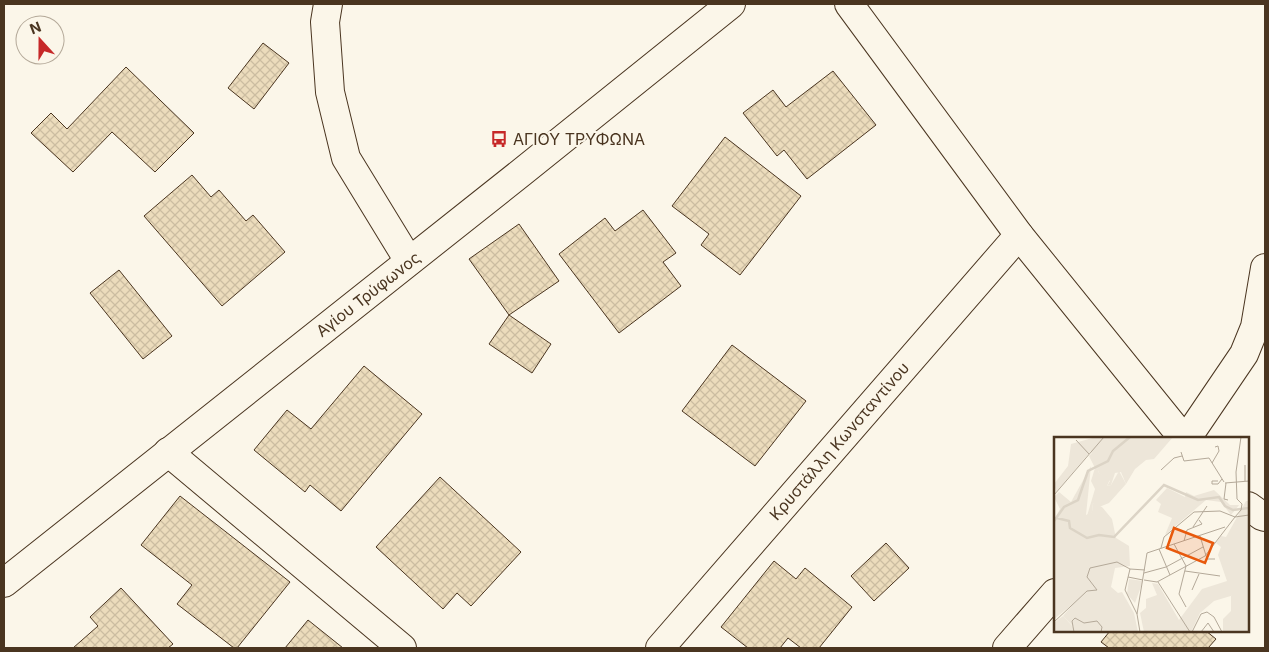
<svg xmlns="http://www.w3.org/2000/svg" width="1269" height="652" viewBox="0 0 1269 652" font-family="Inter,sans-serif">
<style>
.building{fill:url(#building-cross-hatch);stroke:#4a3520}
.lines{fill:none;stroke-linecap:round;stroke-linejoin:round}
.street-casing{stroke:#4a3520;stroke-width:30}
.secondary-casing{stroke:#4a3520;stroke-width:30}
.street{stroke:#fbf6e9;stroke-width:28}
.secondary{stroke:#fbf6e9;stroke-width:28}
.labels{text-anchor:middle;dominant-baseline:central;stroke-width:4;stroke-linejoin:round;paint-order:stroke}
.poi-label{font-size:16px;fill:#4a3520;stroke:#fbf6e9;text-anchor:start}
.street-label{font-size:16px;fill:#4a3520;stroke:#fbf6e9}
.inset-river{fill:none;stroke:#dcd4c6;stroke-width:2.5}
.inset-road{fill:none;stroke:#b4a999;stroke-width:1}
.view{fill:#e8590c;fill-opacity:0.15;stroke:#e8590c;stroke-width:2.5}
.inset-edge{fill:none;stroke:#4a3520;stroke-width:2.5}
</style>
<defs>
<pattern id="building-cross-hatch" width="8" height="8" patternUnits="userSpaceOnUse" patternTransform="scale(1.25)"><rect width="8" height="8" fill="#ecdcbc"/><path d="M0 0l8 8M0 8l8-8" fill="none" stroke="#ccbda1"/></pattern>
</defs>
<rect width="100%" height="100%" fill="#fbf6e9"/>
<!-- building -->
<g class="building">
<polygon points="263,43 289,63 254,109 228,88"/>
<polygon points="126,67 194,133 155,172 112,132 73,172 31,133 51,113 67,129"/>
<polygon points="833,71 876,125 807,179 784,150 777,156 743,113 773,90 786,107"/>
<polygon points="725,137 801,196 740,275 701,245 709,234 672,206"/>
<polygon points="192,175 211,197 219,190 246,221 253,215 285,252 222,306 144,216"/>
<polygon points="643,210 676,253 663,262 681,286 619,333 559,254 605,218 615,231"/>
<polygon points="519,224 559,281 509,315 469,259"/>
<polygon points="119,270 172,336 143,359 90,293"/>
<polygon points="509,315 551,344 532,373 489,344"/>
<polygon points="732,345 806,401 755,466 682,411"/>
<polygon points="364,366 422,414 341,511 310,485 305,492 254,450 287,410 311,429"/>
<polygon points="440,477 521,552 471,606 457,593 443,609 376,547"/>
<polygon points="180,496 290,582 237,648 234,648 177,604 192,585 141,545"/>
<polygon points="886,543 909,568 874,601 851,576"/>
<polygon points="774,561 796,579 805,568 852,607 819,648 801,648 788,638 780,648 748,648 721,627"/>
<polygon points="121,588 173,644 168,648 73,648 98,626 90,617"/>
<polygon points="308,620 343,648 285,648"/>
<polygon points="1110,631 1206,631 1216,639 1208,648 1109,648 1101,642"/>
</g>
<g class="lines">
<!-- street casing -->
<g class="street-casing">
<g id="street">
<polyline points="328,4 325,22 330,92 346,158 409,261"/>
<polyline points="849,4 1019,235 1183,438"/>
<polyline points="168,452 402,648"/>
<polyline points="1248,506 1262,516 1265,517"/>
<polyline points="660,648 1019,235"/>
</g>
</g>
<!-- secondary casing -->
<g class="secondary-casing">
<g id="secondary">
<polyline points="1187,438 1244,354 1255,327 1265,268"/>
<polyline points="4,583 522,172 731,4"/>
<polyline points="1007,648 1055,593"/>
</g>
</g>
<!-- street -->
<use href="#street" class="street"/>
<!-- secondary -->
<use href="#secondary" class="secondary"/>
</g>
<!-- icons -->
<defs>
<g id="bus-bare" transform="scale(1.35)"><path d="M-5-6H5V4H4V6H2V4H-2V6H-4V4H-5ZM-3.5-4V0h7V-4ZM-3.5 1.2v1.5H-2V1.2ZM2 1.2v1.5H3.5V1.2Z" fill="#c62828" stroke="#fbf6e9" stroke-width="2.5" paint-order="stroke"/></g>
</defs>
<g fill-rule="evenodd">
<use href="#bus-bare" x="499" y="139"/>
</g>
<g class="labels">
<!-- poi labels -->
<g class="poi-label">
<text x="513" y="139">ΑΓΙΟΥ ΤΡΥΦΩΝΑ</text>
</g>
<!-- street labels -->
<g class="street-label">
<text transform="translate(368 294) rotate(-38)">Αγίου Τρύφωνος</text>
<text transform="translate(839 441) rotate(-49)">Κρυστάλλη Κωνσταντίνου</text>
</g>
</g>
<!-- overview -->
<g transform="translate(1054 437)">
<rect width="195" height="195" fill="#fbf6e9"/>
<path d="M42 0 60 1 119 0 100 22 92 23 81 32 72 47 67 35 61 36 57 48 53 49 56 44 45 36 37 14 2 55 0 47 14 29 17 7ZM37 29 32 78 38 75 39 66 48 70 58 82 62 101 75 109 76 129 61 131 57 150 64 156 68 155 80 176 84 195H20V190L9 179 20 166 0 182V83L6 72 0 60 5 55 17 65ZM113 51 131 60 132 55 140 59 160 53 176 68H185L177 78 167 65 152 63 111 98 118 81 104 75 107 67 102 63ZM195 138V195H169V182L177 174V159Z" fill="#ede6d9"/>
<path d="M39 15 45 36 56 42 53 49 57 48 65 34 72 47 55 66 45 70 39 66 38 75 33 79 41 52 37 44 41 31 35 19ZM192 64H195V138L180 158 160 164 146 176 137 195H90L86 176 92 171V162L103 158 98 146 104 147 125 183 148 152 173 144 164 118 167 110 162 106 167 99 172 100ZM75 142 89 144 81 166 73 157ZM9 179 20 191V195H0V186Z" fill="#ede6d9"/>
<path class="inset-river" d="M3 81 15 84 16 91 33 101 45 98 60 100 110 48 144 63 165 60 171 69 179 73 195 71M0 84 10 70 24 63 34 34 54 24 59 14 76 0"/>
<path class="inset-road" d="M22 3 35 17M127 15 130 24 155 21 170 45M158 26 165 14 164 9 161 10M191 28V44M107 33 120 21 128 19M164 44H158V47H164L168 42M171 46 195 44M172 46 170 62 174 63M0 58 50 0M139 90 153 69M146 99 153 122H161M130 104 133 93 148 87 145 83M120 107 132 129 125 157 132 170M107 111 110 100 140 75 166 74 181 80 187 73 188 67 183 62 182 35 187 0M105 112 116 138M131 134 166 139M90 136 112 130 149 110M74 140 89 143M90 143 103 145 151 119 181 80 195 78M104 145 136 195M138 153 145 137M83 177 93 116 171 90M0 185 33 154 43 153 33 140 36 131 63 125 76 132M20 195 18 184 21 181 30 186 43 184 48 190 47 195M86 195 83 177 71 153 76 132 91 133M138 195 147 177 153 175 160 180 168 195M147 195 154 186 160 195"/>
<path class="view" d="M120 91 159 106 151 126 113 111Z"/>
<rect width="195" height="195" class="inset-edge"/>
</g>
<!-- border -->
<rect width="1269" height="652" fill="none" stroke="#4a3520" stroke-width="10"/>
<!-- north arrow -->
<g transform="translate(40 40) rotate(339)"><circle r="24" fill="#fbf6e9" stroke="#b4a999"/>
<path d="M0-4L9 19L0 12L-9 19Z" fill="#c62828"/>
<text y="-8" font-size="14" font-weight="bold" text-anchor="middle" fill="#4a3520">N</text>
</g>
</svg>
